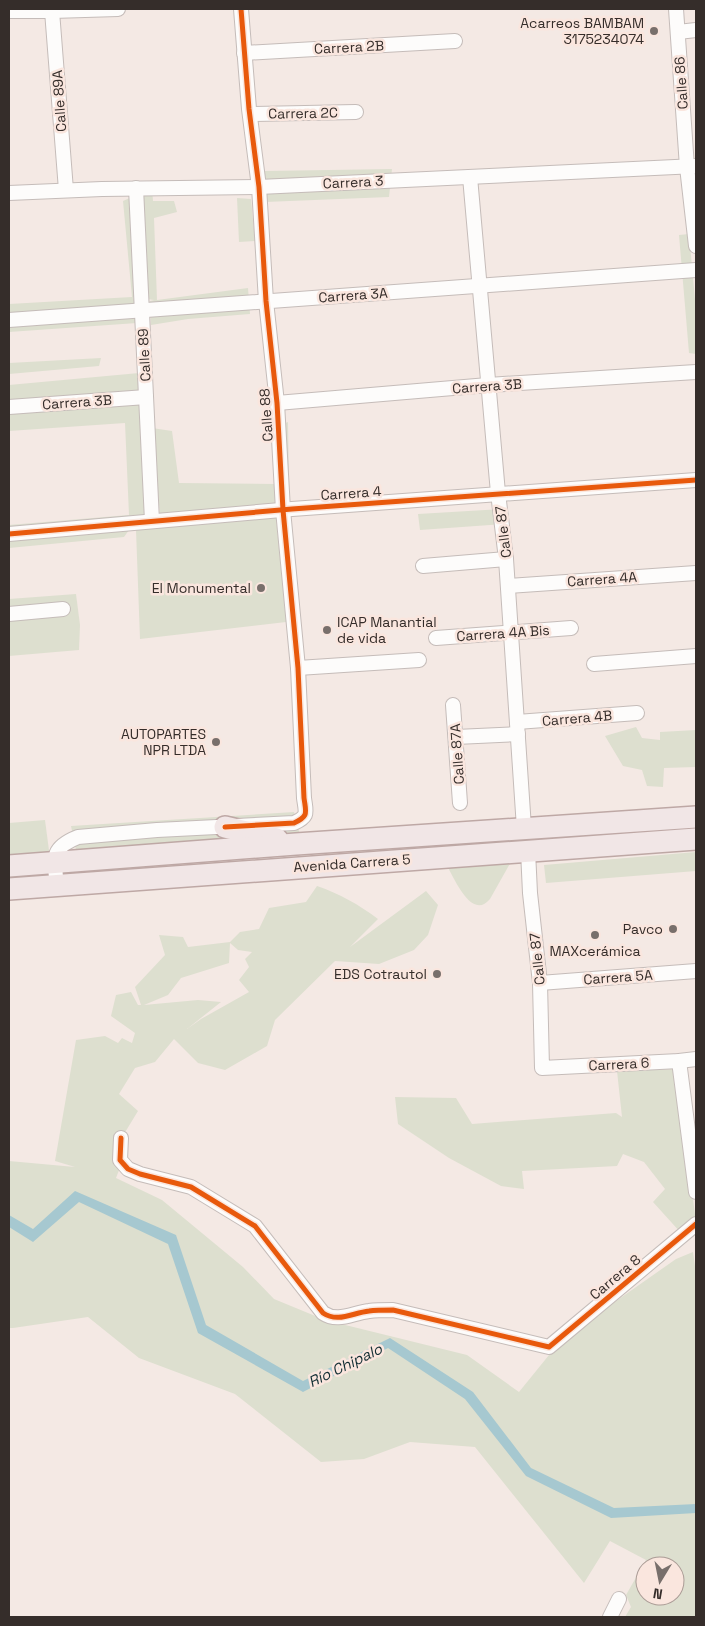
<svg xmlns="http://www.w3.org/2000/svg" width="705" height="1626" viewBox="0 0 705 1626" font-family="'Space Grotesk',sans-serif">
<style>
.green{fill:#dddfcf;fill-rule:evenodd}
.water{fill:#a6c8d0}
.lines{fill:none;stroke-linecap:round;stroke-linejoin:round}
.street-casing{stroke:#c5bcb9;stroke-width:16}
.primary-casing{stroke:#bea8a5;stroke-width:24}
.street{stroke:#fdfcfb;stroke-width:14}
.primary{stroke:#f1e6e6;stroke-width:21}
.cycleway-casing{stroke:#fae6de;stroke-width:8}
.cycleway{stroke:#e8590c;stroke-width:5}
.poi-dot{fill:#786f6b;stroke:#fae6de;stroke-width:2}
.labels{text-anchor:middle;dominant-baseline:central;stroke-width:5;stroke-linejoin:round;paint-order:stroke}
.poi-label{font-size:14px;fill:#352d2a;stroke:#fae6de;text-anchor:end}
.street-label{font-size:14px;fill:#352d2a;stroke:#fae6de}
.water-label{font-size:15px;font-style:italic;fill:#122e34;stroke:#fae6de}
</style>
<rect width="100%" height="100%" fill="#f4e9e4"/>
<!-- green -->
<g class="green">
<polygon points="392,169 389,197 265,202 265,171"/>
<polygon points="152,188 153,201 174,201 177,212 154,218 157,300 248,288 250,314 188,319 151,325 150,301 154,300 133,297 136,307 9,315 9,304 132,297 123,201"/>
<polygon points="237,198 251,199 255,241 239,242"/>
<polygon points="689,234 696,310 696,354 689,353 679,235"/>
<polygon points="137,315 137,323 9,332 9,325"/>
<polygon points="101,358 99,366 9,374 9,363"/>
<polygon points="139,373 138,392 9,402 9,385"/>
<polygon points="139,404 147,514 139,516 124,537 9,548 9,525 129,515 125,423 9,431 9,413"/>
<polygon points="288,422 289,484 276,485 274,510 160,515 152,428 172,431 179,483 275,484 272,428"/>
<polygon points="502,509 504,524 420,530 418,514"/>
<polygon points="276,517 286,622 140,639 136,530"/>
<polygon points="76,594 80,625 79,650 9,656 9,599"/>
<polygon points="636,727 642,738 660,740 660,732 696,730 696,767 664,768 663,787 647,786 642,770 623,766 605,736"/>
<polygon points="294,812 300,835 77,855 71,826"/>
<polygon points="45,820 50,858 9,860 9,823"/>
<polygon points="696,852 696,871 546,883 544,865"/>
<path d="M512 860 490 899C471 922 453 875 445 862Z"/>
<path d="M317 886C340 894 358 904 378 919L350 947 426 891 438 905 428 935 414 950 379 964 335 961 275 1020 267 1046 225 1070 198 1063 174 1039 155 1062 135 1068 119 1094 138 1111 124 1134 123 1160 116 1178 162 1200 243 1267 274 1299 325 1320 467 1355 519 1392 562 1339 676 1259 693 1252 696 1273V1617H625L631 1607 626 1595 646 1560 610 1541 584 1583 475 1447 410 1442 364 1459 321 1462 235 1394 139 1358 88 1317 13 1328H9V1161L75 1167 55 1161 76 1040 105 1036 118 1043 122 1038 132 1043 135 1033 111 1016 116 995 131 992 138 1005H141L135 987 165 955 159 935 183 937 188 947 230 942 240 932 259 929 269 908 306 902ZM230 943 238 950 252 952 245 959 249 967 239 980 249 992 201 1019 187 1029 221 1002 198 1000 144 1005 168 995 181 978 229 963ZM645 1566H675V1596H645Z"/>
<polygon points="676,1069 696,1222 681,1233 653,1202 665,1189 644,1162 623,1154 617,1166 522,1171 524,1189 501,1186 449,1158 398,1124 395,1097 456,1098 472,1124 616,1113 622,1117 617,1071"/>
</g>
<!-- water -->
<polygon class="water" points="75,1191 176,1235 206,1325 303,1381 390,1338 473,1392 531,1468 614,1508 696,1504 696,1513 611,1518 526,1476 465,1399 388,1348 303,1392 198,1333 168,1244 79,1202 33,1242 9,1227 9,1215 33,1229"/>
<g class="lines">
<!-- street casing -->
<g class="street-casing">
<g id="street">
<polyline points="676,9 687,167 696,246"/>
<polyline points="9,11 52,11 118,9"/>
<polyline points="52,11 66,190"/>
<polyline points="678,32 696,30"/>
<polyline points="244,53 455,41"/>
<polyline points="250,114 356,112"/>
<polyline points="470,177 498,493 506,559 524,828"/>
<polyline points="136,188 152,521"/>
<polyline points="9,193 102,189 259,187 696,166"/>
<polyline points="9,320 696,270"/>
<polyline points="277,403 488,385 696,372"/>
<polyline points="9,407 146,397"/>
<polyline points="9,534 292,509 696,480"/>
<polyline points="423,566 506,559"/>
<polyline points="508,586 696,573"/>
<polyline points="9,614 63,609"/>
<polyline points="436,638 571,628"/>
<polyline points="594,664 696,656"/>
<polyline points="298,668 419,660"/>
<polyline points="453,705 460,803"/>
<polyline points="517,722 637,713"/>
<polyline points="456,737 518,734"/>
<polyline points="528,851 530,893 540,983 542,1068 679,1061 696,1059"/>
<path d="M57 885C54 859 50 848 78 837L157 830 294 823C309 816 306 813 304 798L298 668 283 510 277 403 266 301 259 187 249 109 241 9"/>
<polyline points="540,983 696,971"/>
<polyline points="679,1061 696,1192"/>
<path d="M121 1138 120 1160 128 1169 140 1174 191 1187 255 1226 323 1313C338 1323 352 1313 369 1311 376 1310 385 1310 393 1310L549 1347 696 1224"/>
<polyline points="610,1617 619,1599"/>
</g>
</g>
<!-- primary casing -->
<g class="primary-casing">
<g id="primary">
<polyline points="225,827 277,839"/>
<polyline points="9,866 296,844 696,817"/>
<polyline points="9,889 696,839"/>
</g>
</g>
<!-- street -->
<use href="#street" class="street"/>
<!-- primary -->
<use href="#primary" class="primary"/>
<!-- cycleway casing -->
<g class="cycleway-casing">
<g id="cycleway">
<polyline points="9,534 292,509 696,480"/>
<path d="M225 827 294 823C309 816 306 813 304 798L298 668 283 510 277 403 266 301 259 187 249 109 241 9"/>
<path d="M121 1138 120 1160 128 1169 140 1174 191 1187 255 1226 323 1313C338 1323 352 1313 369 1311 376 1310 385 1310 393 1310L549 1347 696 1224"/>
</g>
</g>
<!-- cycleway -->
<use href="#cycleway" class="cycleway"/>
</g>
<!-- markers -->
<g class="poi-dot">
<circle cx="654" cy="31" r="5"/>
<circle cx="261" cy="588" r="5"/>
<circle cx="327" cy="630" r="5"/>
<circle cx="216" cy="742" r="5"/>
<circle cx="673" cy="929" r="5"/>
<circle cx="595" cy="935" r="5"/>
<circle cx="437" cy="974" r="5"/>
</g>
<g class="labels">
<!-- poi labels -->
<g class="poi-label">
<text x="644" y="23">Acarreos BAMBAM<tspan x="644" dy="16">3175234074</tspan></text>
<text x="251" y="588">El Monumental</text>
<text x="337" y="622" text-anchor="start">ICAP Manantial<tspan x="337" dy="16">de vida</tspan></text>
<text x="206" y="734">AUTOPARTES<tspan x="206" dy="16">NPR LTDA</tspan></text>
<text x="663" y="929">Pavco</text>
<text x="595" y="951" text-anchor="middle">MAXcerámica</text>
<text x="427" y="974">EDS Cotrautol</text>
</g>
<!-- street labels -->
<g class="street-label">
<text transform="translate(349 47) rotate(-3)">Carrera 2B</text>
<text transform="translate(681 83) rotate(-94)">Calle 86</text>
<text transform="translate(59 101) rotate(-94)">Calle 89A</text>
<text transform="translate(303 113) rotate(-1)">Carrera 2C</text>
<text transform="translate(353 182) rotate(-3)">Carrera 3</text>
<text transform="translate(353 295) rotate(-4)">Carrera 3A</text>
<text transform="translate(144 355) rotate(-93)">Calle 89</text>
<text transform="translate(487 386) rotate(-4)">Carrera 3B</text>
<text transform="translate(77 402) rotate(-4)">Carrera 3B</text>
<text transform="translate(266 415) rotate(-94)">Calle 88</text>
<text transform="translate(351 493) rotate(-4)">Carrera 4</text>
<text transform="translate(503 532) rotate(-97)">Calle 87</text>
<text transform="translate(602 579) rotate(-4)">Carrera 4A</text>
<text transform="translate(503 633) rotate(-4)">Carrera 4A Bis</text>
<text transform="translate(577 718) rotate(-5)">Carrera 4B</text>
<text transform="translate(457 754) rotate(-94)">Calle 87A</text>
<text transform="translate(352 863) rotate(-4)">Avenida Carrera 5</text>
<text transform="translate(537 959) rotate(-96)">Calle 87</text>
<text transform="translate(618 977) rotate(-4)">Carrera 5A</text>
<text transform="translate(619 1064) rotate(-3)">Carrera 6</text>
<text transform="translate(615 1277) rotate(-40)">Carrera 8</text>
</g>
<!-- water labels -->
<g class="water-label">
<text transform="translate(345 1365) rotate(-26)">Río Chipalo</text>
</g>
</g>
<!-- border -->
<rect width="705" height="1626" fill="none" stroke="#352d2a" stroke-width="20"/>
<!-- north arrow -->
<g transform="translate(660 1581) rotate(190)"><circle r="24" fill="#fae6de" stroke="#ab9c96"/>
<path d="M0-4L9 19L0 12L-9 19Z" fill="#786f6b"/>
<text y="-8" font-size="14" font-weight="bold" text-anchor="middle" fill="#352d2a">N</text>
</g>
</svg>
